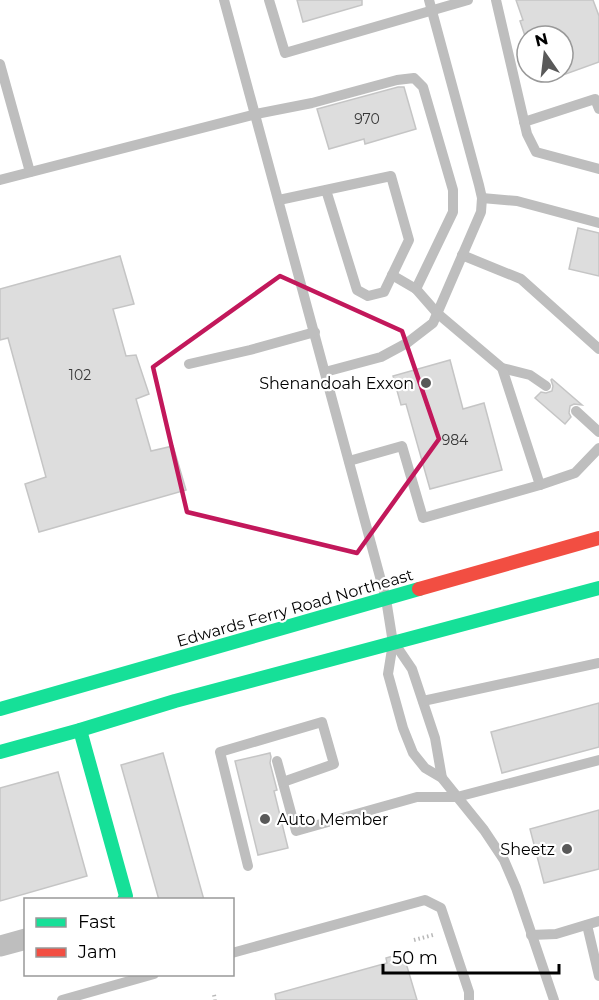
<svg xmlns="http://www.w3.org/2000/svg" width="599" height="1000" viewBox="0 0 599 1000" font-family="Montserrat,sans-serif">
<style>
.building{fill:#ddd;stroke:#c5c5c5;stroke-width:1.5}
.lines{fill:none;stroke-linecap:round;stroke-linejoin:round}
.path{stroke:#b8b8b8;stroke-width:4;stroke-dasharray:1.5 3;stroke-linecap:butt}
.lane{stroke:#bebebe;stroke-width:10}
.street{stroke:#bebebe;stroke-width:21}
.fast{stroke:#16e098;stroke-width:14}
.jam{stroke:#f24e42;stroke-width:14}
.marked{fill:none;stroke:#c2185b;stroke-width:4.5;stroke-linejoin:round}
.poi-dot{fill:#595959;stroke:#fff;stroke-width:2}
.labels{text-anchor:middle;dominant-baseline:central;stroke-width:4.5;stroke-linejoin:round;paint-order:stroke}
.number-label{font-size:14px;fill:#373737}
.poi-label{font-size:16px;fill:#000;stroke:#fff;text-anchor:end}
.street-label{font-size:16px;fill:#000;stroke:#fff}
</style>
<rect width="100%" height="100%" fill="#fff"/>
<!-- building -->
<g class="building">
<polygon points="297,0 362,0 362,5 303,22"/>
<polygon points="516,0 593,0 599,16 599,62 563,75 563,36 525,36 520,21 523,20"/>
<polygon points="398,87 404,87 416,129 365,144 364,139 329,149 317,109"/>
<polygon points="578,228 599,233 599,276 569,269"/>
<polygon points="120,256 134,304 113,309 126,356 136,355 149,394 136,399 151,451 173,446 186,490 39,532 25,484 46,477 8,338 0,340 0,289"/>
<polygon points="450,360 463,409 484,403 502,470 430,489 406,404 401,405 393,376"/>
<polygon points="552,379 582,405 574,404 570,406 569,413 571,417 565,424 535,398 541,392 546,393 552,391 553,386 551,380"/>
<polygon points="599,703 599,747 502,773 491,732"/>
<polygon points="163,753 204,900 159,900 121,765"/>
<polygon points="270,753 271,757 270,763 277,790 274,791 288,848 258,855 235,761"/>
<polygon points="58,772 87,876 0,901 0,788"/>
<polygon points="599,810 599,869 544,883 530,829"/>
<polygon points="403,953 417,1000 276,1000 275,994 387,963 386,958"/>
</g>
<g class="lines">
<!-- path -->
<g class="path">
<polyline points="414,940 433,935"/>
<polyline points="214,995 215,1000"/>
</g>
<!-- lane -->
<g class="lane">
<polyline points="224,0 386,599 393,643 388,674 403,728 413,753 425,768 442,778 484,830 504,860 516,888 554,1000"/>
<polyline points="269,0 285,53 468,0"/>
<polyline points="496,0 527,134 536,152 599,169"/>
<polyline points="0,64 30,172"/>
<polyline points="524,122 595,99 599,109"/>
<polyline points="0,180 256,114 312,103 397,80 414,78 423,87 453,190 453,212 416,289"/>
<polyline points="482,198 517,201 599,223"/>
<polyline points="279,200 391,176 409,240 384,292 368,296 357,290 326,190"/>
<polyline points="462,255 521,279 599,349"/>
<polyline points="189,364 250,350 315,332"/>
<polyline points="502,368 530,375 546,386"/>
<polyline points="325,372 381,357 407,343 433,323 481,212 482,198 479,185 429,0"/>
<polyline points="576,411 599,432"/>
<polyline points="349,461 402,446 423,518 540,485 502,368 437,313 416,289 392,275"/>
<polyline points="540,485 575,473 599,448"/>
<polyline points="395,644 412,669 435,738 442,778"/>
<polyline points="423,701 599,663"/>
<polyline points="277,761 296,831 417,797 457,797 599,760"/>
<polyline points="248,866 220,752 322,722 334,764 283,782"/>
<polyline points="587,925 599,976"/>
<polyline points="531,935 556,934 599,921"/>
<polyline points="232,953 425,900 441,908 469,992 469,1000"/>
<polyline points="62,1000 154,974"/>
</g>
<!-- street -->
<polyline class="street" points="0,946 26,939"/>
<!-- fast -->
<g class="fast">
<polyline points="0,709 419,589"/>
<polyline points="80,730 126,896 124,900"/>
<polyline points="0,752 80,730 175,701 599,588"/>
</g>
<!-- jam -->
<polyline class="jam" points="419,589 599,538"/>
</g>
<!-- marked area -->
<path class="marked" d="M280 276 402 331 439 439 357 553 187 512 153 367Z"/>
<!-- markers -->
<g class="poi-dot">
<circle cx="426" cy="383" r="6"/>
<circle cx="265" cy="819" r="6"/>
<circle cx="567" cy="849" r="6"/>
</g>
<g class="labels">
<!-- number labels -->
<g class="number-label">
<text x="367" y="119">970</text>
<text x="80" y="375">102</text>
<text x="455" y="440">984</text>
</g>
<!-- poi labels -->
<g class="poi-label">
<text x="414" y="383">Shenandoah Exxon</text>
<text x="277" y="819" text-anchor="start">Auto Member</text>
<text x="555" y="849">Sheetz</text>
</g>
<!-- street labels -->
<g class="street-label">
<text transform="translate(295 608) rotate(-16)">Edwards Ferry Road Northeast</text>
</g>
</g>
<!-- legend -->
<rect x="24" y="898" width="210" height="78" fill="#ffffff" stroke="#999999" stroke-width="1.5"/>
<rect x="36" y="918" width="30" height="9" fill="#16e098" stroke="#999999" stroke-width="1.5"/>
<text x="78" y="928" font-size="18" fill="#000000">Fast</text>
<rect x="36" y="948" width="30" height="9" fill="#f24e42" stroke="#999999" stroke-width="1.5"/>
<text x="78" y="958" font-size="18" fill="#000000">Jam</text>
<!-- north arrow -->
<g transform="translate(545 54) rotate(346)"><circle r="28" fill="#ffffff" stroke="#999999" stroke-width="1.5"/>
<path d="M0-4.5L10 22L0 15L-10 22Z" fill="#595959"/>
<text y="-9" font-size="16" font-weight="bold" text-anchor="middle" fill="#000000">N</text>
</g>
<!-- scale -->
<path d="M383 964v9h176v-9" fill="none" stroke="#000000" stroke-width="3"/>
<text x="392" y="964" font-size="18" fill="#000000" stroke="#ffffff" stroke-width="4.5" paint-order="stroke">50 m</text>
</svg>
